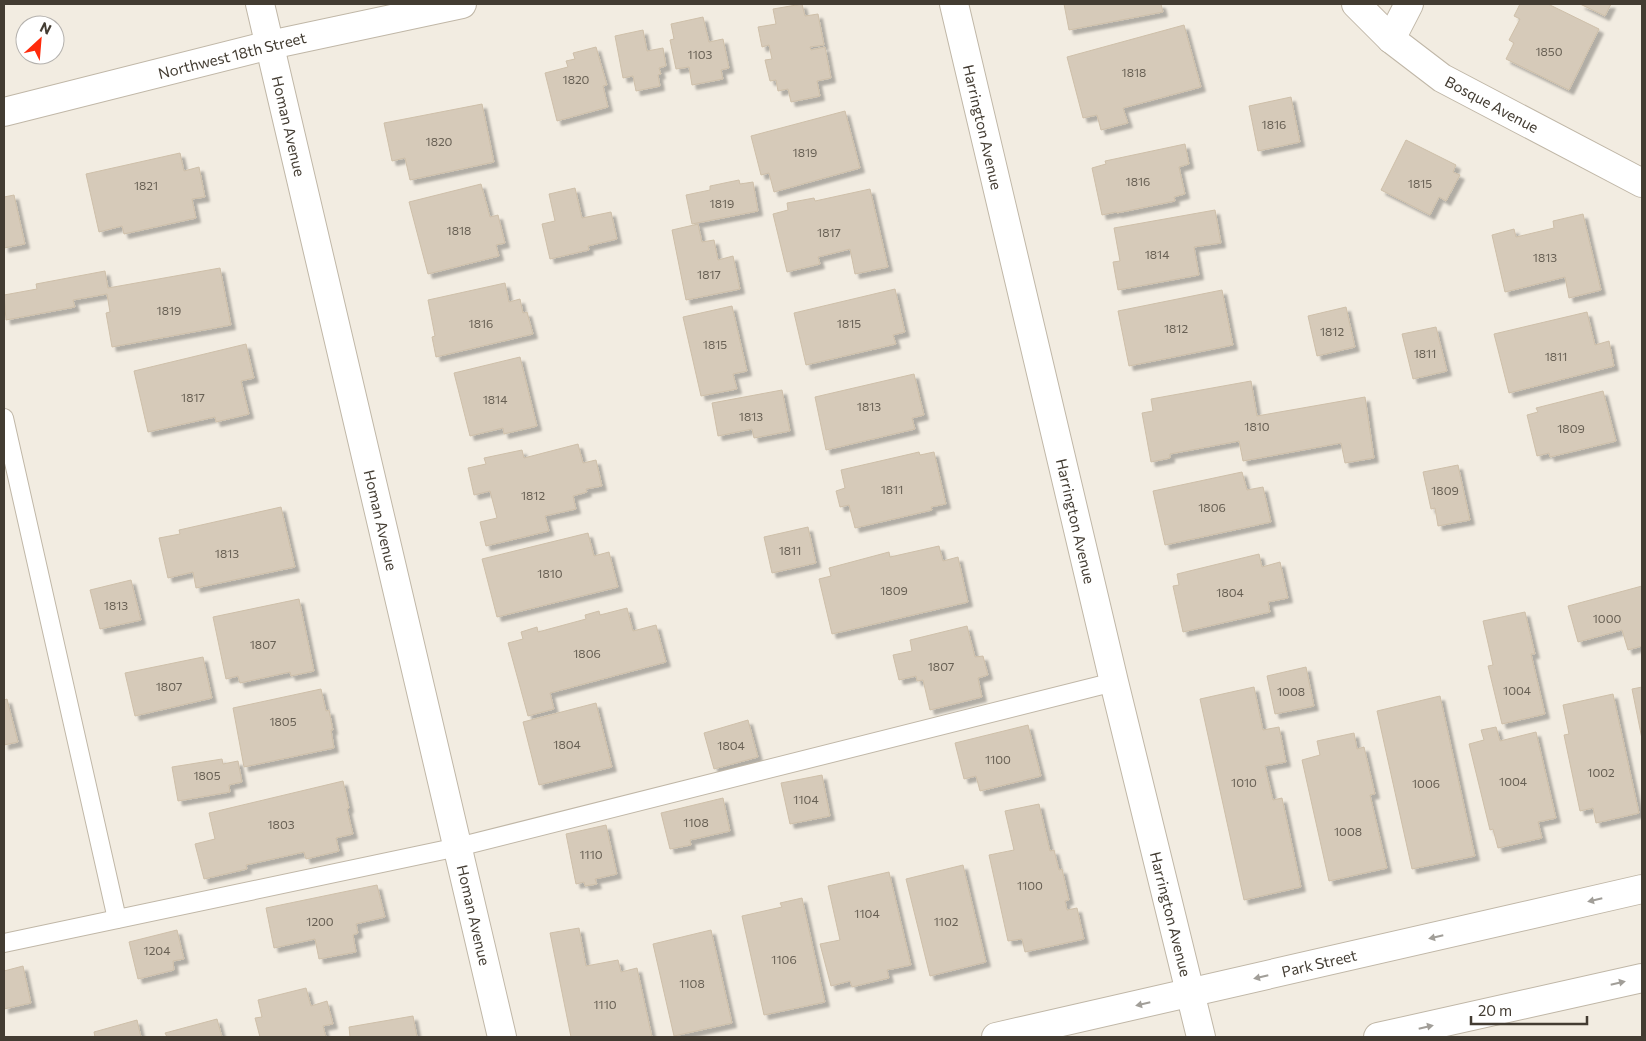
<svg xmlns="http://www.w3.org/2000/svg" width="1646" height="1041" viewBox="0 0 1646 1041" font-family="Commissioner,sans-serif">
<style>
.building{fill:#d6cab9;stroke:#cebfa9;filter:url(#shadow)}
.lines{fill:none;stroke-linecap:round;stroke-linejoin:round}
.service-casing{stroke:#c0b7a7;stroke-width:20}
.minor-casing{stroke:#c0b7a7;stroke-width:30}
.service{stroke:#fff;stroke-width:18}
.minor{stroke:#fff;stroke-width:28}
.oneway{fill:#a19e98}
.labels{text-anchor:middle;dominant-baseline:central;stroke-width:4;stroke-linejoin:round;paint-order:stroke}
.number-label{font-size:12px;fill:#686054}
.street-label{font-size:15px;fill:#433c32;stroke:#fff}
</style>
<defs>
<filter id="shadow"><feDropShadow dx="4.5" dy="4.5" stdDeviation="1" flood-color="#0004"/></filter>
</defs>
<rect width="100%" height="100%" fill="#f2ece1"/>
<!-- building -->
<g class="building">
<polygon points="802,4 805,16 818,14 824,45 810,47 811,50 825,47 831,78 817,81 820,96 791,102 788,89 778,91 776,80 770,81 765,60 772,59 769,45 762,47 758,27 776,24 773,9"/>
<polygon points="1064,4 1161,4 1163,12 1069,30"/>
<polygon points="1520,4 1548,4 1599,29 1569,90 1506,59 1514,43 1509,40 1520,19 1514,16"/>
<polygon points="1580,4 1611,4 1605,16"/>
<polygon points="703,17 709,42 723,39 729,68 721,70 723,79 692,85 689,67 676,69 670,40 674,39 671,24"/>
<polygon points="1184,25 1201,87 1123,108 1128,123 1101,130 1097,115 1083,118 1067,57"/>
<polygon points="643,30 647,51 663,48 666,66 659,68 661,74 658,75 660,86 636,91 633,76 623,78 615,36"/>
<polygon points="596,47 607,85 603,86 608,107 557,121 545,73 568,67 566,61 575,59 573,53"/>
<polygon points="1291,97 1300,142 1258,151 1249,106"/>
<polygon points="482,104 494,162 410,180 405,158 392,161 384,123"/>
<polygon points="845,111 860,168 774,192 769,173 761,175 751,136"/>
<polygon points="1406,140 1456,165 1453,172 1460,175 1446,201 1439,197 1430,215 1381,190"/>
<polygon points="1185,144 1189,164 1179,167 1185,194 1174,197 1175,201 1117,213 1116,212 1102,215 1092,168 1106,164 1105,161"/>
<polygon points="180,153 184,171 199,167 205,197 192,199 196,218 124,234 122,226 99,232 86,174"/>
<polygon points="739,180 740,184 753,182 758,211 692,224 686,195 710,190 710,186"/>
<polygon points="481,184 490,217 498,215 505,243 496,245 499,256 428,274 409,202"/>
<polygon points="575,188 582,218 611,212 617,239 588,246 589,250 550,259 542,224 555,221 549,194"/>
<polygon points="870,189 888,267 855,274 850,249 818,257 820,264 787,272 773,214 788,210 787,203 814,198 815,201"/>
<polygon points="14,195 25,244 4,248 4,197"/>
<polygon points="1215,210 1221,243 1194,247 1199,275 1118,290 1113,262 1120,261 1114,228"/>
<polygon points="1583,214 1601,290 1569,298 1565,277 1505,292 1492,235 1514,229 1516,237 1554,228 1553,221"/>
<polygon points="698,224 702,242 714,240 718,260 733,256 740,289 686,300 672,230"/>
<polygon points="220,268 231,325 112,347 106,313 110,312 107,294 73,300 75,307 6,320 4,295 37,289 36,284 105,271 108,288"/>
<polygon points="505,283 509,302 520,299 523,313 527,312 533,334 436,357 432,337 435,336 428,300"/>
<polygon points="895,289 905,332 893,335 896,344 806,365 794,313"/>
<polygon points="1222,290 1233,345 1129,366 1118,311"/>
<polygon points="732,306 747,371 733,374 737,389 701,396 683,317"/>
<polygon points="1346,307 1355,347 1317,356 1308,316"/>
<polygon points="1587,312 1595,345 1609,341 1614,366 1509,393 1494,334"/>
<polygon points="1436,327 1447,371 1413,379 1402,334"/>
<polygon points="246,344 254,378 241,381 249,414 216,422 215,417 148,432 134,371"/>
<polygon points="520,357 537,426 504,434 503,428 470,436 454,373"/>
<polygon points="914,374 924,415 912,418 915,429 826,450 815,397"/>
<polygon points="1251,381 1257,416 1365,397 1374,458 1345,463 1341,443 1243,461 1239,441 1170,454 1170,458 1151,462 1142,413 1153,411 1151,399"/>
<polygon points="782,390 790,431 754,438 752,429 718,436 712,403"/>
<polygon points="1603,391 1616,441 1550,457 1549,453 1537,456 1527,415 1538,412 1536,408"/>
<polygon points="578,444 583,463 596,460 602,486 586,489 587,492 573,496 576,509 545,516 549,531 486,546 480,522 497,518 490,491 474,495 468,468 486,464 484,458 522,450 524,458"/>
<polygon points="919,452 920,455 934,452 946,504 931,507 932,510 855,528 849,505 840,507 836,491 845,488 841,470"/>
<polygon points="1458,465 1470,520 1438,526 1435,508 1431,509 1423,472"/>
<polygon points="1242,472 1247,490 1263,487 1271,522 1165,545 1153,491"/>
<polygon points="281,507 295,567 196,588 193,572 168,578 159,538 180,534 179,530"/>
<polygon points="808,527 816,563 772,573 764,537"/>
<polygon points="588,533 594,556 609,552 618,587 497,617 482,559"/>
<polygon points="939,546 943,561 958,557 968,602 832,634 819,579 831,576 829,568 889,552 890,557"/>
<polygon points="1259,554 1262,567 1280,562 1288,598 1268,602 1270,612 1183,632 1173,586 1179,585 1177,574"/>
<polygon points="131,580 141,620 100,629 90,590"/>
<polygon points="1642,586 1642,646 1628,650 1622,630 1578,642 1568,606"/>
<polygon points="299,599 314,671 291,676 290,672 240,683 238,676 226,679 213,617"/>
<polygon points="627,608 633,631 656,625 666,662 550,693 554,709 528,716 508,643 523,639 521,632 537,627 538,632 586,619 585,615 599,611 600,615"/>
<polygon points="1525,612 1535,654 1531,654 1545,714 1502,724 1488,666 1493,665 1483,621"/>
<polygon points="967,626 975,657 983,656 988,675 978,678 982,697 930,710 923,680 917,681 916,676 899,680 893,655 912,651 910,640"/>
<polygon points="203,657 212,698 135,716 125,673"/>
<polygon points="1306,667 1314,706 1275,714 1267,676"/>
<polygon points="1254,687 1263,730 1279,727 1286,762 1265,766 1273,800 1282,798 1301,887 1244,900 1200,699"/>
<polygon points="1642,687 1642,739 1632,689"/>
<polygon points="321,689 326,711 329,710 333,730 331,730 334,748 244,767 233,708"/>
<polygon points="1613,694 1639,813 1596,823 1593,808 1580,811 1564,735 1569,734 1563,705"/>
<polygon points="1440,696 1475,856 1412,869 1377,711"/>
<polygon points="7,699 18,742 4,745 4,700"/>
<polygon points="596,703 612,767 539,785 523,722"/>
<polygon points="748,720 758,757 714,769 704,733"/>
<polygon points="1028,725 1041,776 980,791 976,776 964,779 955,743"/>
<polygon points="1496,727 1500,741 1536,732 1556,818 1538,822 1542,838 1498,848 1493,829 1490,830 1469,744 1484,740 1481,730"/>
<polygon points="1354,733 1357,749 1364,747 1375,794 1370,795 1387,868 1329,881 1302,760 1320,755 1317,741"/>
<polygon points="222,759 223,764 238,761 242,782 229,785 230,792 178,801 172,767"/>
<polygon points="822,775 830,816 790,824 781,783"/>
<polygon points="343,781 349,808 347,809 353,834 336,838 339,851 306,859 304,852 246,865 247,869 204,879 195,844 215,839 209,813"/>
<polygon points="723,798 730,831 690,840 691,845 670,849 661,813"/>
<polygon points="1039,804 1050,851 1054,850 1059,870 1062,869 1069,900 1065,901 1067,910 1077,908 1084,939 1025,952 1022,939 1008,941 989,855 1014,850 1005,811"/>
<polygon points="606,825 617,874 595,879 597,884 585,886 584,882 576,884 566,834"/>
<polygon points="963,865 986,962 930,976 906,879"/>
<polygon points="889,872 911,965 887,970 889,978 852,987 850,981 831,986 820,944 840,940 828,886"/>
<polygon points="377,885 385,917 356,924 358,933 353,935 356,952 319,959 315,939 274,948 266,908"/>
<polygon points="802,898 825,1002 764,1015 742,916 782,907 780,903"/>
<polygon points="579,928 586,966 618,960 621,972 637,968 652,1037 571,1037 550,933"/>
<polygon points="177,930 184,959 173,961 174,970 138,979 129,942"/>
<polygon points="711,930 732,1023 674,1036 653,944"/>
<polygon points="23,966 31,1003 4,1009 4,971"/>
<polygon points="306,988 311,1006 327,1001 333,1024 323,1026 326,1037 260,1037 255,1018 262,1017 258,1000"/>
<polygon points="413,1016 417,1037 350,1037 349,1027"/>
<polygon points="217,1019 222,1037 167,1037 165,1033"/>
<polygon points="137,1020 141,1037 95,1037 94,1032"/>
</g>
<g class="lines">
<!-- service casing -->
<g class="service-casing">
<g id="service">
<polyline points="4,418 117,919"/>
<polyline points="4,943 458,847 1114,682"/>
</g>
</g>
<!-- minor casing -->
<g class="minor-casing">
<g id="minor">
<polyline points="260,4 502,1037"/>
<polyline points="954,4 1114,682 1201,1037"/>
<polyline points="1356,4 1391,39 1442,78 1642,183"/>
<polyline points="1391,39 1409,4"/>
<polyline points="4,112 270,45 462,4"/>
<polyline points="996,1037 1642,889"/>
<polyline points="1378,1037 1642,978"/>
</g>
</g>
<!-- service -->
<use href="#service" class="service"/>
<!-- minor -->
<use href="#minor" class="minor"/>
</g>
<!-- one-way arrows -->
<defs><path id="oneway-solid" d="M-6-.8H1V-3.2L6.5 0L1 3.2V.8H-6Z" transform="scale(1.25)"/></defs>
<g class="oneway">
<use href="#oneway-solid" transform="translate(1595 900) rotate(167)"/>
<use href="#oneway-solid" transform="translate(1436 937) rotate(167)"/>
<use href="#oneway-solid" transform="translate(1261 977) rotate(167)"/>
<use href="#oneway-solid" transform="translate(1618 983) rotate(-13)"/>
<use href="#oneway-solid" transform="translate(1143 1004) rotate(167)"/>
<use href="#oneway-solid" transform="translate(1426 1027) rotate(-13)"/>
</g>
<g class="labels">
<!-- number labels -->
<g class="number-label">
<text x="1549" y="51">1850</text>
<text x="700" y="54">1103</text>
<text x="1134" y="72">1818</text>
<text x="576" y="79">1820</text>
<text x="1274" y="124">1816</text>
<text x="439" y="141">1820</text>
<text x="805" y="152">1819</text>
<text x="1138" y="181">1816</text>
<text x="1420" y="183">1815</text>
<text x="146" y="185">1821</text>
<text x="722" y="203">1819</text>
<text x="459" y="230">1818</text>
<text x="829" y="232">1817</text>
<text x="1157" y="254">1814</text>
<text x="1545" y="257">1813</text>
<text x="709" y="274">1817</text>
<text x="169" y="310">1819</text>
<text x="481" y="323">1816</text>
<text x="849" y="323">1815</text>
<text x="1176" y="328">1812</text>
<text x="1332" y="331">1812</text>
<text x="715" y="344">1815</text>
<text x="1425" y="353">1811</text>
<text x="1556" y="356">1811</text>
<text x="193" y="397">1817</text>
<text x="495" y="399">1814</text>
<text x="869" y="406">1813</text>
<text x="751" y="416">1813</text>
<text x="1257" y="426">1810</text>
<text x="1571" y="428">1809</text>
<text x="892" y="489">1811</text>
<text x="1445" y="490">1809</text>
<text x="533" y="495">1812</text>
<text x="1212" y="507">1806</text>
<text x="790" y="550">1811</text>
<text x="227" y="553">1813</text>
<text x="550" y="573">1810</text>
<text x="894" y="590">1809</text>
<text x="1230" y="592">1804</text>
<text x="116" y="605">1813</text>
<text x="1607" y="618">1000</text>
<text x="263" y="644">1807</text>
<text x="587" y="653">1806</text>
<text x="941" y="666">1807</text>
<text x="169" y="686">1807</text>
<text x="1517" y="690">1004</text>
<text x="1291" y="691">1008</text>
<text x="283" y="721">1805</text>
<text x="567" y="744">1804</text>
<text x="731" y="745">1804</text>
<text x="998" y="759">1100</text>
<text x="1601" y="772">1002</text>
<text x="207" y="775">1805</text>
<text x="1513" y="781">1004</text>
<text x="1244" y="782">1010</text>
<text x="1426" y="783">1006</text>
<text x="806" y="799">1104</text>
<text x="696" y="822">1108</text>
<text x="281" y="824">1803</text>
<text x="1348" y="831">1008</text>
<text x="591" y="854">1110</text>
<text x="1030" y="885">1100</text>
<text x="867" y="913">1104</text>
<text x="320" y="921">1200</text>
<text x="946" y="921">1102</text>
<text x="157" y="950">1204</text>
<text x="784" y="959">1106</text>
<text x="692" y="983">1108</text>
<text x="605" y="1004">1110</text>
</g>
<!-- street labels -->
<g class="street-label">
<text transform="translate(232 55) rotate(-14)">Northwest 18th Street</text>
<text transform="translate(1492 104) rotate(28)">Bosque Avenue</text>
<text transform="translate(289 126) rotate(77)">Homan Avenue</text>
<text transform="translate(983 127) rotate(77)">Harrington Avenue</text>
<text transform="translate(381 520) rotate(77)">Homan Avenue</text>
<text transform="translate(1076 521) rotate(77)">Harrington Avenue</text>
<text transform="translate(1171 914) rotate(76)">Harrington Avenue</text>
<text transform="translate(474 915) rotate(77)">Homan Avenue</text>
<text transform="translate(1319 963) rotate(-13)">Park Street</text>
</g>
</g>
<!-- border -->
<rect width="1646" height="1041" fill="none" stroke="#433c32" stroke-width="10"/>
<!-- north arrow -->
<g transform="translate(40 40) rotate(26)"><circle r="24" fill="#ffffff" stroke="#b4b1ad"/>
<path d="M0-4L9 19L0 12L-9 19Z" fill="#ff2a0b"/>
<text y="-8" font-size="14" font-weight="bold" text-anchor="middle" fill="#433c32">N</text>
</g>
<!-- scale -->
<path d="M1471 1016v8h116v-8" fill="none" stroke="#433c32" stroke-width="2.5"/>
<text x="1478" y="1016" font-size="15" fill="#433c32" stroke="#ffffff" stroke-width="4" paint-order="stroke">20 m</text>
</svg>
